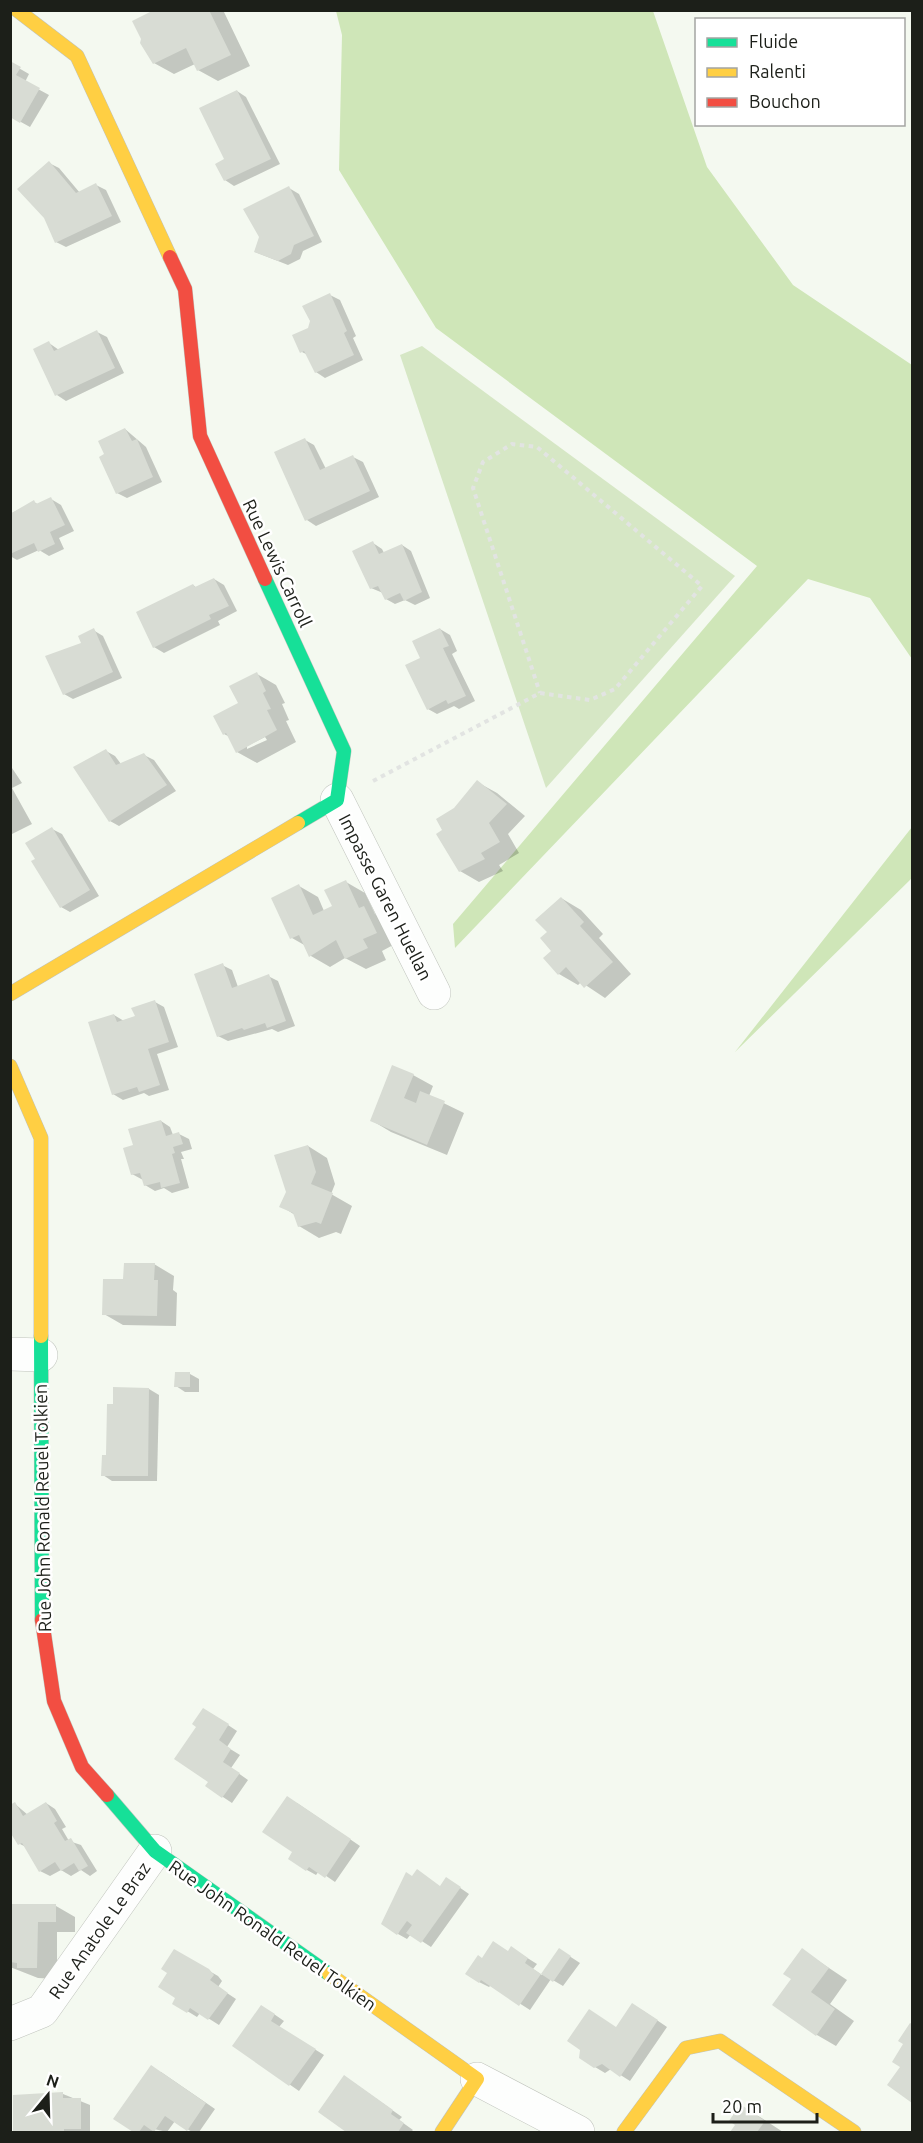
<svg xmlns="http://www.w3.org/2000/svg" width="923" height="2143" viewBox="0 0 923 2143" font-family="Ubuntu,sans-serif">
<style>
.green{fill:#d6e7c5}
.forest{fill:#cfe6b8}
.shadow{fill:#0003;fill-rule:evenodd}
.building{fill:#d8dcd4}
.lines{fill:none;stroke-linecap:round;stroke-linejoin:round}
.street-casing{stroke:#c0c4bd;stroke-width:34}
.fast-casing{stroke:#c0c4bd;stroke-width:15}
.slow-casing{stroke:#c0c4bd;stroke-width:15}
.jam-casing{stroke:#c0c4bd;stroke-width:15}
.path{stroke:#e2e4e2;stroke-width:4;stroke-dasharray:4.5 4.5;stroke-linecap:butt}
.street{stroke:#fdfefd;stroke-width:33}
.fast{stroke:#16e098;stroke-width:14}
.slow{stroke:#ffcf43;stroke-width:14}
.jam{stroke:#f24e42;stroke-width:14}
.labels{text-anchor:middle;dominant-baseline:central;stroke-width:5;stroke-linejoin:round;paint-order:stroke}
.street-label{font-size:18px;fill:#1c1f19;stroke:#fff}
</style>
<rect width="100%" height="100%" fill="#f4f9f0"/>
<!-- green -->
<polygon class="green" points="422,346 735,576 546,788 400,355"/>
<!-- forest -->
<g class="forest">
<polygon points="336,11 653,11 707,167 793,285 912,365 912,659 870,598 808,579 455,948 453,924 757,566 436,328 339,170 342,35"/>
<polygon points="912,826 912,878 735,1052 912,827"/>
</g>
<!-- shadow -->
<g class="shadow">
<polygon points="157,10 223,10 250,66 218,81 198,70 195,64 174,74 154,63"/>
<polygon points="10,63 29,74 25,82 49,95 30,127 10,116"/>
<polygon points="237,91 246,97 280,164 234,186 225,180"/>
<polygon points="49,163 59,168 80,193 96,185 106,190 121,222 66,247 56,242"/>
<polygon points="289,188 299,194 322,242 303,251 300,259 288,265 255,252"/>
<polygon points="330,295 340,300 356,336 353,338 363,360 325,378 316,372 308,355 302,352 312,321"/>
<polygon points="97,332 107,337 124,373 66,401 57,395 35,350 49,343 59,350"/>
<polygon points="125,429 146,447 162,482 127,498 117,493"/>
<polygon points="305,440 314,445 326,469 353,457 363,462 379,497 316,526 307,520"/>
<polygon points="51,499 61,505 74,531 59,538 64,549 49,556 39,550 17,560 10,556 10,514 34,502 39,505"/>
<polygon points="373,543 382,549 384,553 402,545 411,551 430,598 415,605 405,600 395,604 386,599 383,593 371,588"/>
<polygon points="214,579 224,585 237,611 218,621 220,625 164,653 154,647 193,585 197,588"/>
<polygon points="440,629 450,635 457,651 452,654 475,701 459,709 454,706 437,714 428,709 422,659"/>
<polygon points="93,630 103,636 122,678 73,699 64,694 83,644"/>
<path d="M257 674 276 685 285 703 282 704 289 720 286 721 296 742 257 763 237 752 230 737 224 734ZM265 737 267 740 247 749V746Z"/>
<polygon points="106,751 115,756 121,764 144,755 154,760 176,791 119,826 110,821"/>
<polygon points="10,765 22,783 12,788 32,824 10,835"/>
<polygon points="477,782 497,793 525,816 508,834 519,853 499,865 503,871 479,882 460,871 444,831 455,809"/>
<polygon points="52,829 62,834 99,896 70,912 61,907 33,862 37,860"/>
<polygon points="346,882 365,893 375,914 383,919 395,944 382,951 386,960 366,969 345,958 330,967 311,956 306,946 292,938 299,886 318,897 324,911 334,906"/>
<polygon points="561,898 581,910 603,934 599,938 631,974 605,998 581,982 578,985 559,974 549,932"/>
<polygon points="222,965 232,970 238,987 268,976 278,981 295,1026 278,1032 272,1029 228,1041 218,1036"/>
<polygon points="155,1002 164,1007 178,1047 157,1054 169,1090 149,1096 144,1093 123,1100 113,1094 114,1015 124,1021 137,1017"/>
<polygon points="413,1075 433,1086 429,1096 464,1113 447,1155 391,1132 371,1120"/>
<polygon points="161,1121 170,1127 173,1135 179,1134 189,1139 192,1149 181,1152 184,1159 181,1159 189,1188 172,1193 164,1188 155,1191 145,1185 143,1180 132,1174 135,1146"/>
<polygon points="308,1146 327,1158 335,1184 331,1194 352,1206 341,1234 336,1232 319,1238 299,1226 295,1215 281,1206"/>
<polygon points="154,1264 174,1276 173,1290 177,1293 176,1326 123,1325 104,1314 125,1281"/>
<polygon points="190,1374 199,1379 199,1392 185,1392 176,1386"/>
<polygon points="149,1389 159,1395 157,1481 112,1481 103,1475 114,1405"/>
<polygon points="213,1715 237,1731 227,1747 240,1755 231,1768 248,1780 232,1803 223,1797 210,1782"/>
<polygon points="46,1803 55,1809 66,1827 62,1829 69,1841 81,1845 97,1871 90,1876 81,1870 71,1876 61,1870 50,1876 40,1871 26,1847 20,1844 14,1834 10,1836 10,1807 15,1804 28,1815"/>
<polygon points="297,1803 360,1846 335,1882 319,1871 316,1875 307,1870 294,1852"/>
<polygon points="413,1878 445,1891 456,1885 469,1894 431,1947 411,1934 407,1939 398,1934"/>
<polygon points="10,1905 56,1906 75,1917 75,1932 57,1932 57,1979 38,1978 10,1967"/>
<polygon points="560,1950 580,1963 563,1986 551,1979 530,2010 491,1985 489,1987 479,1982 482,1959 509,1953 521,1954 537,1964 533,1969 542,1975"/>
<polygon points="802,1950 847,1980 830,2004 854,2021 836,2046 817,2035 793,1979"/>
<polygon points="174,1951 218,1976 222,1981 218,1987 236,1999 219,2025 200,2013 197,2017 174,2003 178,1998 169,1972"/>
<polygon points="642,2010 667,2027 630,2081 611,2069 605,2073 595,2067 616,2029"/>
<polygon points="271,2012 284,2021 279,2027 324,2055 299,2091 234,2046"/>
<polygon points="910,2025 912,2026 912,2101 889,2085 902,2066"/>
<polygon points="161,2072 215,2109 199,2132 192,2132 175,2121 167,2132 154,2129 152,2132 136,2132 115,2119"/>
<polygon points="354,2083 402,2117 399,2120 413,2130 411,2132 349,2132 320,2112"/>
<polygon points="63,2094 90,2105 90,2132 15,2131"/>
<polygon points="741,2106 760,2117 783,2132 732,2132 737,2124"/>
</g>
<!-- building -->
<g class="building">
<polygon points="154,10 209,10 231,55 197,71 186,48 153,64 140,43 141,39 132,21"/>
<polygon points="10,61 21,67 16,75 40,88 20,123 10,117"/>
<polygon points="237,90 271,159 224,181 215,164 224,159 199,108"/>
<polygon points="49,161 76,193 96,183 112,216 55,243 44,218 17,189"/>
<polygon points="289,186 314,236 294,245 291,254 278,261 254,252 259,237 243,209"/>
<polygon points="330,293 347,331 344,333 354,355 315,373 304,351 300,353 292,335 308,328 310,321 302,306"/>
<polygon points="97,330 115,368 55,396 33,349 49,341 54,351"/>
<polygon points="125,428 132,441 137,439 153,477 116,494 99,457 104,454 98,441"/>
<polygon points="305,438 320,470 353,455 370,491 305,521 274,452"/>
<polygon points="51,497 65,525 50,532 55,544 38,552 34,543 10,554 10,514 34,500 36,504"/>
<polygon points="373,541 379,554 402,544 422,592 404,601 400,593 385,600 378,586 370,589 352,551"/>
<polygon points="214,578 229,606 209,615 211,619 153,648 136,612 193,584 195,587"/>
<polygon points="94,628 113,672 63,695 45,656 81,643 78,636"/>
<polygon points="440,628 449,646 443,648 466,696 448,704 446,700 427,710 405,665 420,658 412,641"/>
<polygon points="257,672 266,691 263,693 271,709 267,710 277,730 236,753 226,733 223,735 213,716 238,703 229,686"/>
<polygon points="106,749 116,765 144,753 167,785 109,822 73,767"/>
<polygon points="477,780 507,804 489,823 500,842 481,853 485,859 459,872 436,834 442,830 436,819 454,808"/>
<polygon points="52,827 90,890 60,908 31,861 35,859 25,843"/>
<polygon points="346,880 359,908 364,906 377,933 363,939 368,948 345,959 336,940 309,957 299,935 290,939 271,898 299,884 313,915 332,906 324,890"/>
<polygon points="561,897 584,922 580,926 613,962 584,988 566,967 558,975 543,958 551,951 540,938 547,932 535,920"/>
<polygon points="223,963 232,988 269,974 286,1021 267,1028 265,1023 244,1030 242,1028 217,1037 194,974"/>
<polygon points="155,1000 169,1042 148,1049 160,1085 139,1092 137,1087 112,1095 88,1022 114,1014 117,1022 135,1016 131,1008"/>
<polygon points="392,1065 414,1074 404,1098 416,1103 420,1091 445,1101 427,1145 370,1121"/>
<polygon points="161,1120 166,1136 179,1132 183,1144 173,1147 175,1153 172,1154 180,1183 161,1188 160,1182 144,1186 140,1173 131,1175 123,1148 133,1145 128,1129"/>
<polygon points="308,1145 316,1172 311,1184 333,1193 321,1224 316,1222 298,1227 293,1213 279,1207 286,1192 274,1155"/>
<polygon points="124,1263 155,1263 154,1280 158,1280 157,1316 102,1315 103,1279 123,1279"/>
<polygon points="175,1372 190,1372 190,1387 174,1387"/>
<polygon points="113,1387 149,1388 148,1476 101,1476 102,1455 106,1455 107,1404 113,1404"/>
<polygon points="203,1708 229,1724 219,1740 231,1749 223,1762 240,1773 222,1798 205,1786 208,1782 174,1759 196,1727 192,1724"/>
<polygon points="287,1796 351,1839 325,1878 309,1867 306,1871 288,1859 292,1852 262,1832"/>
<polygon points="15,1802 23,1816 46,1802 57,1821 54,1823 65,1841 71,1838 88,1866 79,1871 74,1863 61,1871 55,1862 39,1872 22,1843 18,1845 10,1832 10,1805"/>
<polygon points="417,1869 440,1886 446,1877 461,1887 421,1943 406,1933 412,1925 407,1921 397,1935 381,1924 406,1872 412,1876"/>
<polygon points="10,1904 56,1904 56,1922 38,1922 37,1968 17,1968 17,1963 10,1962"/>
<polygon points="493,1941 508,1951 511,1946 528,1958 525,1963 541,1974 519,2006 481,1980 479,1983 465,1974 478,1955 482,1958"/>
<polygon points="559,1948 571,1956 553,1982 541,1974"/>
<polygon points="802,1948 829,1968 811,1992 835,2009 816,2036 772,2005 791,1979 783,1974"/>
<polygon points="174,1949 209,1969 214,1975 210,1980 228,1993 208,2020 190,2008 187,2013 172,2004 175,1998 158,1987 167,1973 161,1969"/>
<polygon points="632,2003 658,2020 620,2077 602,2064 594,2068 579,2058 580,2050 567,2041 589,2009 616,2027"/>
<polygon points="261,2005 275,2014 271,2021 316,2049 289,2086 232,2046"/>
<polygon points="910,2023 912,2024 912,2103 887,2085 900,2067 892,2062 903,2044 898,2041"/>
<polygon points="151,2065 206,2103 187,2131 165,2116 154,2132 144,2125 139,2132 133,2132 113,2119"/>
<polygon points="344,2075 393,2110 391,2114 404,2123 398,2132 346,2132 318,2112"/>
<polygon points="63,2092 63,2098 81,2098 81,2129 64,2129 64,2132 13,2132 13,2095"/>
<polygon points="740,2104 765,2121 757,2132 730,2132 735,2125 729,2121"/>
</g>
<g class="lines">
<!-- street casing -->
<g class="street-casing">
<g id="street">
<polyline points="337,800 434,993"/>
<polyline points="10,1354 41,1355"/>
<polyline points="10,2024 42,2011 155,1851"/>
<polyline points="477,2079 578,2132"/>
</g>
</g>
<!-- fast casing -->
<g class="fast-casing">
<g id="fast">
<polyline points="265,579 344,751 337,800 298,823"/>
<polyline points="41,1336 42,1620"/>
<polyline points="107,1795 155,1851 329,1974"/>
</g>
</g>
<!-- slow casing -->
<g class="slow-casing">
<g id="slow">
<polyline points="17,10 77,56 170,257"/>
<polyline points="10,994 298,823"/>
<polyline points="10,1066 41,1138 41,1336"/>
<polyline points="329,1974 477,2079 442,2132"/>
<polyline points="624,2132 686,2048 720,2041 854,2132"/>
</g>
</g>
<!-- jam casing -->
<g class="jam-casing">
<g id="jam">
<polyline points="170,257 185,289 200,436 265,579"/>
<polyline points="42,1620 54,1701 82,1767 107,1795"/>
</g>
</g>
<!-- path -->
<polyline class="path" points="373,781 540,693 590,700 615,689 702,586 537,447 512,444 483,462 473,488 540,693"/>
<!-- street -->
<use href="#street" class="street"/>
<!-- fast -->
<use href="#fast" class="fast"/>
<!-- slow -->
<use href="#slow" class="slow"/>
<!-- jam -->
<use href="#jam" class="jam"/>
</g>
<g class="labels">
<!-- street labels -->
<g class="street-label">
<text transform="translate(278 563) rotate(65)">Rue Lewis Carroll</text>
<text transform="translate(386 897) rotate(63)">Impasse Garen Huellan</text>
<text transform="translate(42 1508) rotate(-91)">Rue John Ronald Reuel Tolkien</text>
<text transform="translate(99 1930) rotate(-55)">Rue Anatole Le Braz</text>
<text transform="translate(273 1935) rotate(35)">Rue John Ronald Reuel Tolkien</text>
</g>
</g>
<!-- border -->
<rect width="923" height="2143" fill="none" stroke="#1c1f19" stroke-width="24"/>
<!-- legend -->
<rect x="695" y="18" width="210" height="108" fill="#ffffff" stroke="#a4a5a3" stroke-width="1.5"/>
<rect x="707" y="38" width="30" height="9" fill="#16e098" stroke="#a4a5a3" stroke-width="1.5"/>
<text x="749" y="48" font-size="18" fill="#1c1f19">Fluide</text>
<rect x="707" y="68" width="30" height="9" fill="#ffcf43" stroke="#a4a5a3" stroke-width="1.5"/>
<text x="749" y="78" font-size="18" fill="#1c1f19">Ralenti</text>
<rect x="707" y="98" width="30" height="9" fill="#f24e42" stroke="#a4a5a3" stroke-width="1.5"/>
<text x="749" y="108" font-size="18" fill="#1c1f19">Bouchon</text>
<!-- north arrow -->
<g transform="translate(48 2095) rotate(19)" stroke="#ffffff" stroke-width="4.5" paint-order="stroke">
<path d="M0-4.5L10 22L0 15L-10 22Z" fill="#1c1f19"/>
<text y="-9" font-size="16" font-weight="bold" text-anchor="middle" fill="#1c1f19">N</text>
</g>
<!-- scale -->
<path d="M713 2113v9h104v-9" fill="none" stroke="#1c1f19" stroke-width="3"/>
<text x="722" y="2113" font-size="18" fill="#1c1f19" stroke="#ffffff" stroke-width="4.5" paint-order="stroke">20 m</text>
</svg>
